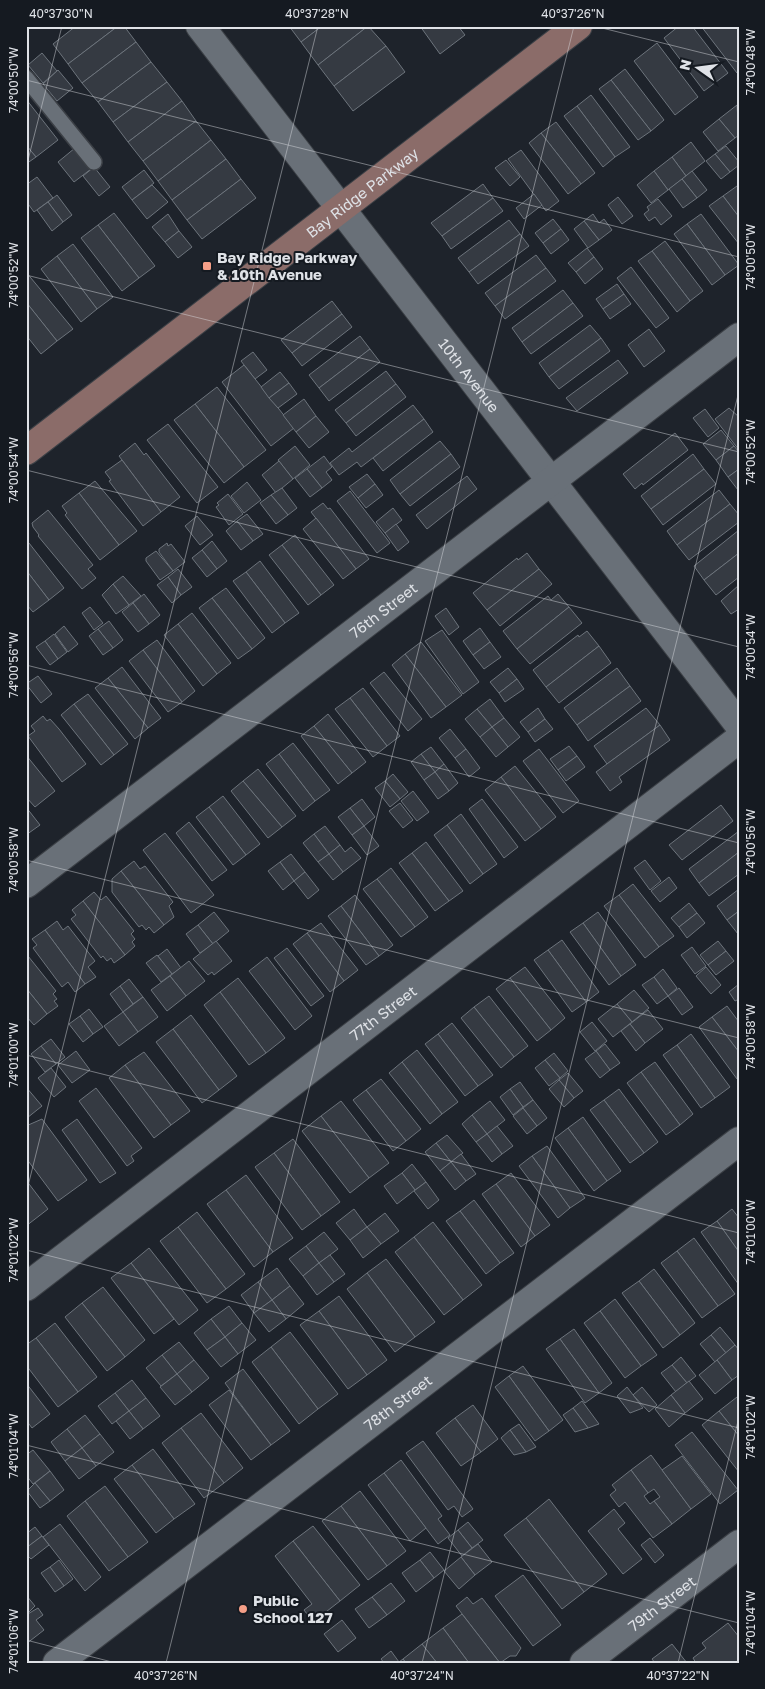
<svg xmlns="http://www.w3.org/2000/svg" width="765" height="1689" viewBox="0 0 765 1689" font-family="'Golos Text',sans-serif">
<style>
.building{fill:#353a42;stroke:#6d747c}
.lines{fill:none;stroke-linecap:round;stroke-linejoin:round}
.lane-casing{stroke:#3c4046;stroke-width:18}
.street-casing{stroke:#3c4046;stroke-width:30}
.secondary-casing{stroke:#3c4046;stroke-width:30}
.lane{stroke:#697078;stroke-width:15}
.street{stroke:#697078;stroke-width:28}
.secondary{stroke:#8b6c69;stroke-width:28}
.ticks{fill:none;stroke:#dfe2e7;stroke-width:1;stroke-opacity:0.45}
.poi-dot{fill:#f49e87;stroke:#151a21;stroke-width:2}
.labels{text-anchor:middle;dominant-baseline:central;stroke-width:4;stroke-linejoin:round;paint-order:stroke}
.street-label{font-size:15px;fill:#dfe2e7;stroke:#151a21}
.poi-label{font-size:15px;font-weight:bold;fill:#dfe2e7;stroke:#151a21;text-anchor:start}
.neatline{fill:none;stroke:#dfe2e7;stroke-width:2}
.ticks-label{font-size:12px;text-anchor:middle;fill:#dfe2e7}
</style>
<rect width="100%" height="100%" fill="#1e232b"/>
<!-- building -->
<g class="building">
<polygon points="76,26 118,26 68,64 53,44"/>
<polygon points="118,26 124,26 136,42 82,83 68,64"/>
<polygon points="289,26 322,26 301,42"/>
<polygon points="322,26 368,26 318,65 301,42"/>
<polygon points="368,26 386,46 334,86 318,65"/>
<polygon points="420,26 458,26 465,35 440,54"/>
<polygon points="679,26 692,26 728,73 704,91 664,38"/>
<polygon points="701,26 739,26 739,71 737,73"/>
<polygon points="136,42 151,62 98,102 82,83"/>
<polygon points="657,43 698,97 675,115 634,61"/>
<polygon points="386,46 405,72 353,111 334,86"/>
<polygon points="42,53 57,71 43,83 28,65"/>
<polygon points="151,62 167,82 113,122 98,102"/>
<polygon points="625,69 664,120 651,131 611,80"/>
<polygon points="58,70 73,88 57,101 43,84"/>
<polygon points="611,80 651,131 638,140 599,89"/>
<polygon points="167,82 182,101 128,142 113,122"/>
<polygon points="591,95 630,147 615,157 577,106"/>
<polygon points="26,99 58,140 36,157 26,145"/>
<polygon points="182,101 196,121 143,161 128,142"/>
<polygon points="737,105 739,135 735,138 719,119"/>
<polygon points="577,106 615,157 603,167 564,116"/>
<polygon points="719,119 735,138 718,151 703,132"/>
<polygon points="196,121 211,140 158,181 143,161"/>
<polygon points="556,122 595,173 581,184 541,133"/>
<polygon points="541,133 581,184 568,194 529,143"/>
<polygon points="211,140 226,159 172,200 158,181"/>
<polygon points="691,142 705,161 686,176 672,157"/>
<polygon points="26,145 36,157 26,164"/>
<polygon points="726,146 739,162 739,165 730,172 715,154"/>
<polygon points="75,148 91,169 74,182 58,162"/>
<polygon points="521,150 559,201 546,211 508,159"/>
<polygon points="715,154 730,172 721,179 706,161"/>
<polygon points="672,157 686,176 668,190 654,171"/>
<polygon points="226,159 241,179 187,220 172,200"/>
<polygon points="506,160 520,177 510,186 495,168"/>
<polygon points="94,167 110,187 99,196 83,176"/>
<polygon points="144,170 154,183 132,200 122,187"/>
<polygon points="654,171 668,190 651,203 637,185"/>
<polygon points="692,171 707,190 697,198 682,179"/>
<polygon points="37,177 53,198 34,212 26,201 26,185"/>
<polygon points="241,179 256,198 202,239 187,220"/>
<polygon points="682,179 697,198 683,208 669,189"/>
<polygon points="483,184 493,198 442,236 431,223"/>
<polygon points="152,185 168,202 147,219 132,200"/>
<polygon points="737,186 739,188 739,217 723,196"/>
<polygon points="534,194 542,205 524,219 516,208"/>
<polygon points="57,195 72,215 63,222 48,202"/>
<polygon points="723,196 739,217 739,244 709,206"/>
<polygon points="618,197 633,216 622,224 608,205"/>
<polygon points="493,198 503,211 451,249 442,236"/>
<polygon points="658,199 672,216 661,225 655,217 649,221 644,214 649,210 647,207"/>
<polygon points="48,202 63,222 52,231 37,210"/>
<polygon points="114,213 155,266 139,278 98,225"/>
<polygon points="168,214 179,231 165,242 152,227"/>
<polygon points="593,214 599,223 604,219 612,230 599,240 584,221"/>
<polygon points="701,214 739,265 725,275 687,224"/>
<polygon points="553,219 561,229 543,243 535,233"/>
<polygon points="509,220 520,234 469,272 458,258"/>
<polygon points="584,221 599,240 588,248 574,229"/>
<polygon points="687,224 725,275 712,285 674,234"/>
<polygon points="98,225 139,278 122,291 81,238"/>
<polygon points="561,229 569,240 551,254 543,243"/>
<polygon points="179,231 192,247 178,258 165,242"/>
<polygon points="520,234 529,246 478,284 469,272"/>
<polygon points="665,241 703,291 690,301 652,251"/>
<polygon points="73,244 113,297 97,309 57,256"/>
<polygon points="587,248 594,257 576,272 568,263"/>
<polygon points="652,251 690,301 677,312 638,261"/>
<polygon points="536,255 546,268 495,306 485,293"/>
<polygon points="57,256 97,309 81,322 41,269"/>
<polygon points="594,257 603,269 585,284 576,272"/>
<polygon points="631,267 669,318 656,328 617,278"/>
<polygon points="546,268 556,281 505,319 495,306"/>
<polygon points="26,272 73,329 57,341 26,302"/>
<polygon points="617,284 624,294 603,309 596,299"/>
<polygon points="563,290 573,303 522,342 512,328"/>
<polygon points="624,294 631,304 610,319 603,309"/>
<polygon points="332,301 342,314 292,353 281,340"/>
<polygon points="26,302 57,341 41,354 26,335"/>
<polygon points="573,303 583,316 531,354 522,342"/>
<polygon points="342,314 352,327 302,366 292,353"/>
<polygon points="590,325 601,338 549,377 539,363"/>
<polygon points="649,329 665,351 644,367 628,345"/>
<polygon points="360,336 370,349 319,388 309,375"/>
<polygon points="601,338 610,351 559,389 549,377"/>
<polygon points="370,349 380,362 329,401 319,388"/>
<polygon points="253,352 267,370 255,379 241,361"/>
<polygon points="618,360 628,373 577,411 566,398"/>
<polygon points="244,365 294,428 271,446 222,382"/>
<polygon points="386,371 396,384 346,423 335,410"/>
<polygon points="280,372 289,383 269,398 261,387"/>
<polygon points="289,383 297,394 278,408 269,398"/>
<polygon points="396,384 406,397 356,436 346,423"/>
<polygon points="217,387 266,450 244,467 195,404"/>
<polygon points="304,399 316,416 296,432 283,415"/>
<polygon points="195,404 244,467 224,483 174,420"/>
<polygon points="413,405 424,419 361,467 357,462 339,475 330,463 349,448 352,452"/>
<polygon points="729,408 739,417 739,450 715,419"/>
<polygon points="705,409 719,428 708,437 693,418"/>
<polygon points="316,416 329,432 309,448 296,432"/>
<polygon points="424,419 433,432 383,471 373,458"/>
<polygon points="168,424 218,487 197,503 147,440"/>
<polygon points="721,430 734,446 716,460 703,444"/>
<polygon points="675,433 688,450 643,485 642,483 635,489 623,474"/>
<polygon points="440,441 451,454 400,494 390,480"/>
<polygon points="135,443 144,455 146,453 180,497 161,512 119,456"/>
<polygon points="295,446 310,465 293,479 278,460"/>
<polygon points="734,446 739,452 739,469 728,477 716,460"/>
<polygon points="451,454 460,467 410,506 400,494"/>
<polygon points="693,454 704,469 651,509 641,496"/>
<polygon points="324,456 332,467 326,472 332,480 322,488 307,469"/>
<polygon points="122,460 161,512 143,526 109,481 111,480 105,472"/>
<polygon points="279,461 293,479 276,493 262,475"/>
<polygon points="307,469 322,488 310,497 295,478"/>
<polygon points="704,469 716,484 663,525 651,509"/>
<polygon points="739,469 739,489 738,490 728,477"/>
<polygon points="367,474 375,484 358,498 349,487"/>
<polygon points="467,476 477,489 427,529 416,515"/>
<polygon points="95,481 137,531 119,545 79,493"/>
<polygon points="247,482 261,500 244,513 231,496"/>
<polygon points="375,484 383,495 366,508 358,498"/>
<polygon points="282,488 297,508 288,515 271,495"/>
<polygon points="719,490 730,504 677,545 667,531"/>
<polygon points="350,491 390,543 377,553 337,501"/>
<polygon points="79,493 119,545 100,560 65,515 67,513 62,506"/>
<polygon points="228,494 243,514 229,525 216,507 219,505 217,503"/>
<polygon points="271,495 288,515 276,524 260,503"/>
<polygon points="323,503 328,509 330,508 369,559 356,569 311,512"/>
<polygon points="730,504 739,515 739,522 689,560 677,545"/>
<polygon points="393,508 402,520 385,533 376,522"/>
<polygon points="48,510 93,565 88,569 96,578 82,589 38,536 39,535 33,527 32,523"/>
<polygon points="247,514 263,534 253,541 237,521"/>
<polygon points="197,516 213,535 200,545 185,526"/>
<polygon points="316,518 356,569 343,579 303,529"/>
<polygon points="237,521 253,541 241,550 226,531"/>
<polygon points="396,524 409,542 398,551 385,533"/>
<polygon points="739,530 739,553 704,580 694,566"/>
<polygon points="295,535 334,585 321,595 282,545"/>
<polygon points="212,541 227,561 217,569 202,550"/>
<polygon points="29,543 64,588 49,600 26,570 26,545"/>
<polygon points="167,543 168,546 171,544 185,562 173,571 159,552 159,549"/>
<polygon points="282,545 321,595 308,605 269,555"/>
<polygon points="202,550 217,569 207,577 192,558"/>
<polygon points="156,551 173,571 160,580 146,561 146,558"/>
<polygon points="527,553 539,569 487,610 473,593 517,558 518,560"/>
<polygon points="739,553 739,577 716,595 704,580"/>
<polygon points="260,561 299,613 285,623 246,572"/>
<polygon points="178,569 192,587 181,595 168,577"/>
<polygon points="539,569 552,584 500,626 487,610"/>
<polygon points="26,570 49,600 33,612 26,604"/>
<polygon points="246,572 285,623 272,633 233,581"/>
<polygon points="123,576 141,596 129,605 113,584"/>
<polygon points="168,577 181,595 172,603 157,585"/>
<polygon points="113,584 129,605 116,614 102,595"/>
<polygon points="739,585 739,609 731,614 721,601"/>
<polygon points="226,588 265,638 252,649 212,598"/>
<polygon points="144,594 160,615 149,624 133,603"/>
<polygon points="558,594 569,607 517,649 503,631 548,596 551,600"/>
<polygon points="212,598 252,649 238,659 199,608"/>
<polygon points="133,603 149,624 138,632 122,612"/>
<polygon points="90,607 103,623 94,630 82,613"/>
<polygon points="569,607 582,623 530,664 517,649"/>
<polygon points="446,608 459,627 449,635 435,616"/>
<polygon points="192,613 231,663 217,674 178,624"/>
<polygon points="109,621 123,640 113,648 98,629"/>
<polygon points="178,624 217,674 203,686 164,635"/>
<polygon points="64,626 78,644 68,652 55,634"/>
<polygon points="480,628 490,642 473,655 463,641"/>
<polygon points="98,629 113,648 103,655 89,636"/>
<polygon points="442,630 479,682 463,694 425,641"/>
<polygon points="587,631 599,646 546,687 533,670 578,635 579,637"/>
<polygon points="54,634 67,652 58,659 45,641"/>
<polygon points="157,640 195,691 182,702 143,650"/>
<polygon points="45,641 58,659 50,665 36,647"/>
<polygon points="421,642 462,695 446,707 405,654"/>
<polygon points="490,642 501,657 484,669 473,655"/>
<polygon points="599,646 611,663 559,703 546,687"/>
<polygon points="143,650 182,702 168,712 129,661"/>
<polygon points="405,654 446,707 431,718 392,665"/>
<polygon points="122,667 161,718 148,728 108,678"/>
<polygon points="508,668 517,679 499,693 490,682"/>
<polygon points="617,668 630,686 577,725 564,708"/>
<polygon points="384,672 422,719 408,731 370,683"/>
<polygon points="38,676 52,694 41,703 26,684"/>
<polygon points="108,678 148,728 135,739 95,688"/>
<polygon points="517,679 524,689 505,702 499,693"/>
<polygon points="630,686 641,701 588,741 577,725"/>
<polygon points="363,688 400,736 387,746 350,698"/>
<polygon points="88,694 128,744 114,755 74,704"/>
<polygon points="350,698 387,746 373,757 335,709"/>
<polygon points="490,699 504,718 492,727 477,709"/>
<polygon points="74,704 114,755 101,765 61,715"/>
<polygon points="538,708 545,719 528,732 520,722"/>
<polygon points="646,708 660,725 607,764 594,746"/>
<polygon points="477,709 492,727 480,737 465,719"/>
<polygon points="328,714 366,762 352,773 314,726"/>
<polygon points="43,716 47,721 50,719 59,729 86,764 62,782 28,736 35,731 31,726"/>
<polygon points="504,718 520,737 508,747 492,727"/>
<polygon points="545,719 553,729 535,742 528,732"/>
<polygon points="660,725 670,740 619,777 622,782 610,791 596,772"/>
<polygon points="314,726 352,773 338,784 301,736"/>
<polygon points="492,727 508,747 496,757 480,737"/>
<polygon points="450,729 466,749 455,758 439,738"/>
<polygon points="293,743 330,790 315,801 279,754"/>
<polygon points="569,746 577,756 558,770 550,759"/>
<polygon points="431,747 444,764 435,772 421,754"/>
<polygon points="466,749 480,768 469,777 455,758"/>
<polygon points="539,749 579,801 563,813 523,761"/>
<polygon points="279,754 315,801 303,811 266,764"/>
<polygon points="421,754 435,772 424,780 411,762"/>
<polygon points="26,755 55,791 35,807 26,797"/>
<polygon points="577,756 585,767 566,781 558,770"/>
<polygon points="444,764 458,783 449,791 435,772"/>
<polygon points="515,766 556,817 541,829 501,777"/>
<polygon points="258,769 296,816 282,827 243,781"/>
<polygon points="435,772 449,791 438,799 424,780"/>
<polygon points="393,774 408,792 400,799 385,781"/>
<polygon points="501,777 541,829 525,841 485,790"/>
<polygon points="243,781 282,827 268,838 231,791"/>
<polygon points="385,781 400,799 390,807 375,788"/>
<polygon points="413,791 429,812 417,821 401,801"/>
<polygon points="223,796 260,844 246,855 209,807"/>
<polygon points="362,799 375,817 364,826 350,808"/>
<polygon points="482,799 518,847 504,858 469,809"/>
<polygon points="400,803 413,820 403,828 389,811"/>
<polygon points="721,805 733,821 682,860 669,845"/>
<polygon points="26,807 40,825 26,835"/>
<polygon points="209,807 246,855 233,865 196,817"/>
<polygon points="350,808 364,826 352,835 338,817"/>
<polygon points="461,814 497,864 483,874 447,825"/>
<polygon points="189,822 227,870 212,881 176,833"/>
<polygon points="447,825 483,874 470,884 434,835"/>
<polygon points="325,826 340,845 329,854 314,834"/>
<polygon points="364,826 379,846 367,855 352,835"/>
<polygon points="739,831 739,852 699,883 689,869"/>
<polygon points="165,833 214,895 191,913 143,850"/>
<polygon points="314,834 329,854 318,862 303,843"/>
<polygon points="426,842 463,891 449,901 412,853"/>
<polygon points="340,845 345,852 351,847 361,858 343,872 329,854"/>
<polygon points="739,852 739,874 709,896 699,883"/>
<polygon points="412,853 449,901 435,911 399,863"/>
<polygon points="291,854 305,872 294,881 280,862"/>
<polygon points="329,854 343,872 333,880 318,862"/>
<polygon points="645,860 661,881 650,890 634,868"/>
<polygon points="134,861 140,869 145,866 173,902 169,906 174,917 164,925 121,871"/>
<polygon points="280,862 294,881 283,890 268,871"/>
<polygon points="391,868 428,917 415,927 377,879"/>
<polygon points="121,871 164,925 154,933 149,927 146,930 142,925 139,927 112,892 112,879"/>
<polygon points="305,872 319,890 308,899 294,881"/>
<polygon points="669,877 677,888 660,902 651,891"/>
<polygon points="377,879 415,927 401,937 363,889"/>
<polygon points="633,884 674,936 659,947 619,895"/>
<polygon points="739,889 739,911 727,920 717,906"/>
<polygon points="94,892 101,900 106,896 134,931 131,934 135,939 132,942 135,946 125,955 83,901"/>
<polygon points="355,895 393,945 379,956 341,906"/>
<polygon points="619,895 659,947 645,958 604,906"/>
<polygon points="83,901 125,955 114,963 111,958 107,961 103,956 101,958 71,919 76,915 72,910"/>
<polygon points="689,903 697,913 679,927 671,918"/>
<polygon points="341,906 379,956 366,965 328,916"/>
<polygon points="739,911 739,933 738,934 727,920"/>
<polygon points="214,912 229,931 213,944 198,925"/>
<polygon points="598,912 636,965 621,976 583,923"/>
<polygon points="697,913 705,923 687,938 679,927"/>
<polygon points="57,921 63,930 68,926 95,961 88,967 96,977 85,984 45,930"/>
<polygon points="321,923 358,970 344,981 307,933"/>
<polygon points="583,923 621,976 609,985 570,932"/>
<polygon points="198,925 213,944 200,953 186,934"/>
<polygon points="45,930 85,984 75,992 68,982 62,987 33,948 37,945 32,939"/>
<polygon points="307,933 344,981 330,992 293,944"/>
<polygon points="562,940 599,992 586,1002 548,950"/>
<polygon points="216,941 232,961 214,975 212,972 208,975 193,959"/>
<polygon points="718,941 726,951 708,965 700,955"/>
<polygon points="692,947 706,966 695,974 681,955"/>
<polygon points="287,948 324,996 311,1006 274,958"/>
<polygon points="167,949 181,968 172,974 158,956"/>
<polygon points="548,950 586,1002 572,1012 534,960"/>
<polygon points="726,951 734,961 716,975 708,965"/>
<polygon points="157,955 172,974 161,982 146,963"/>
<polygon points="28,956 56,991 53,994 57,999 54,1001 58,1006 47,1014 26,988"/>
<polygon points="267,957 312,1016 295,1030 249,971"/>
<polygon points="189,961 205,981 186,996 170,976"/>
<polygon points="525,967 565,1018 551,1030 510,978"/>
<polygon points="706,967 721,985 711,994 696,976"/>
<polygon points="663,969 677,988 668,996 654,977"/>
<polygon points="170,976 186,996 167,1011 151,990"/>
<polygon points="654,977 668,996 657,1004 642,985"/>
<polygon points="238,978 285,1038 266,1053 220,992"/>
<polygon points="510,978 551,1030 537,1041 496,989"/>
<polygon points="129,979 143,997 133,1004 120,986"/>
<polygon points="739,984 739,999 735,1001 729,992"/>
<polygon points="120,986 133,1004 123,1012 110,994"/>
<polygon points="26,988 47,1014 34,1025 26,1016"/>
<polygon points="679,988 693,1007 682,1015 668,996"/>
<polygon points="634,990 649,1008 632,1022 617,1004"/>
<polygon points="220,992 266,1053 249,1065 204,1005"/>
<polygon points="489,996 528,1046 514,1057 474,1007"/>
<polygon points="143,997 158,1017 138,1032 123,1012"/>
<polygon points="617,1004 632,1022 613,1037 598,1019"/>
<polygon points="727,1006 739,1022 739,1052 712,1017"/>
<polygon points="474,1007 514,1057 501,1068 461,1018"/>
<polygon points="89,1009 103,1027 93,1034 80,1016"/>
<polygon points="648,1010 663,1029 645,1043 630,1024"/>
<polygon points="123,1012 138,1032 119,1046 104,1026"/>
<polygon points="191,1015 237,1076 219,1090 173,1029"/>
<polygon points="80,1016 93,1034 83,1042 69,1024"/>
<polygon points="712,1017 739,1052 737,1079 699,1027"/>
<polygon points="592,1022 607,1041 595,1051 580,1032"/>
<polygon points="452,1023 493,1075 478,1086 438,1034"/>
<polygon points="630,1024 645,1043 636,1051 621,1031"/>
<polygon points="173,1029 219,1090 202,1103 156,1042"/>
<polygon points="438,1034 478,1086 465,1096 425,1044"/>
<polygon points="691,1034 730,1087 715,1098 677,1045"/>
<polygon points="51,1039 65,1057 56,1064 41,1046"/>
<polygon points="605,1044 620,1063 610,1070 596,1051"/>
<polygon points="677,1045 715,1098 701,1108 663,1055"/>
<polygon points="41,1046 56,1064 45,1072 31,1054"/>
<polygon points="417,1050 458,1102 442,1114 402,1062"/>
<polygon points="76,1051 90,1070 72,1083 58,1065"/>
<polygon points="596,1051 610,1070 600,1078 585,1059"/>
<polygon points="144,1052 190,1111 171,1125 125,1065"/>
<polygon points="554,1053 568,1071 560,1078 545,1060"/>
<polygon points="545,1060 560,1078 549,1086 535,1068"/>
<polygon points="402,1062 442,1114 430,1124 389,1073"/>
<polygon points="655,1062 693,1114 680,1125 641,1072"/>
<polygon points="125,1065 171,1125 154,1138 109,1078"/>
<polygon points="51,1068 66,1087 54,1097 38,1078"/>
<polygon points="641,1072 680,1125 666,1135 627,1083"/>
<polygon points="568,1073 583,1091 574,1098 559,1080"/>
<polygon points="381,1079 421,1129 406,1141 366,1090"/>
<polygon points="559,1080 574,1098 564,1107 549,1089"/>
<polygon points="520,1082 533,1100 523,1107 510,1089"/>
<polygon points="26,1087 42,1106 27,1118 26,1118"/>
<polygon points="96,1088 142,1148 131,1156 134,1161 127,1166 79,1101"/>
<polygon points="510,1089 523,1107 513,1115 500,1097"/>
<polygon points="619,1089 658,1142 644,1153 604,1100"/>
<polygon points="366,1090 406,1141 393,1151 353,1100"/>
<polygon points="533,1100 547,1118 537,1126 523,1108"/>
<polygon points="604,1100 644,1153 630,1163 590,1110"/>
<polygon points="341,1101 389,1163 369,1178 321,1116"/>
<polygon points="490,1101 505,1120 487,1134 472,1115"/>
<polygon points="523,1108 537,1126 527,1134 513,1116"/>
<polygon points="472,1115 487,1134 476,1142 462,1124"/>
<polygon points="321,1116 369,1178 350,1193 302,1131"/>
<polygon points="583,1117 621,1171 607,1181 568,1128"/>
<polygon points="42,1119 87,1180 58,1201 26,1158 26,1126"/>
<polygon points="77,1119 116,1173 100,1183 62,1130"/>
<polygon points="497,1126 513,1146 502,1154 487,1134"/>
<polygon points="568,1128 607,1181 594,1191 555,1138"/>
<polygon points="487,1134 502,1154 492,1162 476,1142"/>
<polygon points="447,1135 463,1153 451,1162 436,1143"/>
<polygon points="293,1139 340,1202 321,1216 274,1153"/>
<polygon points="436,1143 451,1162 440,1171 425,1152"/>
<polygon points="547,1146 585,1198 570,1208 532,1156"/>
<polygon points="274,1153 321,1216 302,1230 255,1167"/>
<polygon points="461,1154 476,1174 466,1181 451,1162"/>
<polygon points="532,1156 570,1208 558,1218 519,1166"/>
<polygon points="451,1162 466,1181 455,1190 440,1171"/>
<polygon points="412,1164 426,1182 415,1190 402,1173"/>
<polygon points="402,1173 415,1190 397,1204 384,1186"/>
<polygon points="511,1173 550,1225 535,1236 496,1184"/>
<polygon points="246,1175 293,1238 273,1252 226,1190"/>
<polygon points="26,1180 48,1209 26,1226"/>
<polygon points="426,1182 439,1200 428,1209 414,1191"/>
<polygon points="496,1184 535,1236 521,1247 482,1194"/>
<polygon points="226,1190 273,1252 254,1267 207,1204"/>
<polygon points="474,1200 514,1253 500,1263 460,1211"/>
<polygon points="354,1209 367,1227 350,1240 336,1223"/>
<polygon points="732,1209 739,1218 739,1252 717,1221"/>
<polygon points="460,1211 500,1263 486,1274 446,1221"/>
<polygon points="197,1212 245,1274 226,1289 178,1227"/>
<polygon points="385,1213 399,1231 381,1244 367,1227"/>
<polygon points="717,1221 739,1252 739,1285 701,1232"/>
<polygon points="433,1222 482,1285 463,1300 414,1237"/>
<polygon points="178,1227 226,1289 207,1303 160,1241"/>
<polygon points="367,1227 381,1244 363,1258 350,1240"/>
<polygon points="324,1232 338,1249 319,1263 306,1246"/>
<polygon points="414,1237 463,1300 444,1315 395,1252"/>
<polygon points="694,1238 735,1294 718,1306 677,1251"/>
<polygon points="306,1246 319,1263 303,1276 289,1259"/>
<polygon points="149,1248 198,1310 179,1325 131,1263"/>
<polygon points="677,1251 718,1306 702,1318 661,1263"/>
<polygon points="330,1255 345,1274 334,1282 319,1263"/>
<polygon points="386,1259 435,1322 415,1337 367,1273"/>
<polygon points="131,1263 174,1319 154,1334 111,1278"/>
<polygon points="319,1263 334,1282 317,1295 303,1276"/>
<polygon points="277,1268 290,1286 272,1300 258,1282"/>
<polygon points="654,1269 695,1323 680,1335 639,1281"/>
<polygon points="367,1273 415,1337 395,1352 347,1289"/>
<polygon points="639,1281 680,1335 663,1348 622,1293"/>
<polygon points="258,1282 272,1300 254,1313 241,1295"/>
<polygon points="290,1286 304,1304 286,1319 272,1300"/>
<polygon points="103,1287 145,1340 125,1357 82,1303"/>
<polygon points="339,1296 387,1360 367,1375 319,1311"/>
<polygon points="615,1299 657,1355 641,1366 600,1311"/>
<polygon points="272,1300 286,1319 269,1332 254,1313"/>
<polygon points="82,1303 125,1357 107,1371 65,1317"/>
<polygon points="229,1306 242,1323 225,1337 211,1319"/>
<polygon points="319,1311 367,1375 348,1389 300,1325"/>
<polygon points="600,1311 641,1366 625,1378 584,1323"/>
<polygon points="211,1319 225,1337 207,1350 194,1333"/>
<polygon points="55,1323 97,1377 78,1392 36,1338"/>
<polygon points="242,1323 256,1340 238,1354 225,1337"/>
<polygon points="720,1327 735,1345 726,1353 711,1335"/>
<polygon points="574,1329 612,1383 599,1393 560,1339"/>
<polygon points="290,1332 338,1394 318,1409 271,1347"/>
<polygon points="711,1335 726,1353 715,1362 700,1344"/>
<polygon points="225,1337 238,1354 221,1367 207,1350"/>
<polygon points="36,1338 78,1392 58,1407 26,1365 26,1345"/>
<polygon points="560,1339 599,1393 585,1403 546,1349"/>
<polygon points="179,1342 194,1360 177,1374 162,1355"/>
<polygon points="735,1345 739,1350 739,1375 732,1380 717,1360"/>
<polygon points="271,1347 318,1409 299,1424 252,1362"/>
<polygon points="162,1355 177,1374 161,1386 146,1368"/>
<polygon points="681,1357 696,1376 687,1383 672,1365"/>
<polygon points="194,1360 209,1378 192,1392 177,1374"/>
<polygon points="717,1360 732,1380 715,1394 699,1375"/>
<polygon points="672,1365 687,1383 676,1392 661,1373"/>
<polygon points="523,1366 563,1420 549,1431 509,1376"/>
<polygon points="243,1369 290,1431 271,1445 225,1383"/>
<polygon points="177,1374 192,1392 175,1405 160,1387"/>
<polygon points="509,1376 549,1431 535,1441 495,1387"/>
<polygon points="132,1380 146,1398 129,1411 115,1393"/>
<polygon points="689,1381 703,1399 685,1413 671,1395"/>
<polygon points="26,1383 50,1414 32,1428 26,1420"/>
<polygon points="627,1387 643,1408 630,1413 617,1396"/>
<polygon points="642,1387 657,1405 649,1412 633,1395"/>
<polygon points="229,1390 271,1445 251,1460 209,1405"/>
<polygon points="115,1393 129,1411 112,1424 98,1406"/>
<polygon points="671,1395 685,1413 669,1427 655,1409"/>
<polygon points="737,1397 739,1399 739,1436 719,1411"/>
<polygon points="146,1398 160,1416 143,1429 129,1411"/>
<polygon points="582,1401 599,1424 588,1428 573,1408"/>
<polygon points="473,1405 498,1439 481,1452 455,1418"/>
<polygon points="573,1408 588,1428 575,1432 563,1415"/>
<polygon points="129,1411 143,1429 130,1439 116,1421"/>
<polygon points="719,1411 739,1436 739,1472 702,1425"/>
<polygon points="201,1413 243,1468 224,1483 181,1428"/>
<polygon points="85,1415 100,1434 82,1448 67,1429"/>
<polygon points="455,1418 481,1452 461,1466 436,1433"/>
<polygon points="519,1424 536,1447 526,1452 510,1430"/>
<polygon points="181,1428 224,1483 204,1498 162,1443"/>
<polygon points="67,1429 82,1448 65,1461 51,1442"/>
<polygon points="510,1430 526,1452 514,1455 501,1438"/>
<polygon points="692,1432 738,1490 720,1504 675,1445"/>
<polygon points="100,1434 114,1452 96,1466 82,1448"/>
<polygon points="423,1441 473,1509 462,1517 454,1506 448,1510 406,1453"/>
<polygon points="82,1448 96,1466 79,1479 65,1461"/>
<polygon points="153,1449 195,1504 174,1519 132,1465"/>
<polygon points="33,1450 50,1471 33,1484 26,1475 26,1455"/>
<polygon points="651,1455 691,1509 672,1524 654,1501 660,1497 654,1489 648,1493 631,1470"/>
<polygon points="682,1456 711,1494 691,1509 662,1470"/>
<polygon points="401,1460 442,1516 438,1519 450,1535 438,1544 384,1473"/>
<polygon points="132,1465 174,1519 156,1533 114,1479"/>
<polygon points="631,1470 648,1493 644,1496 650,1504 654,1501 672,1524 653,1538 625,1502 619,1507 610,1495 616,1490 612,1485"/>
<polygon points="50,1471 64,1490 50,1501 35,1483"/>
<polygon points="384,1473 426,1528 410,1541 368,1485"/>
<polygon points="35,1483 50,1501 40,1508 27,1491"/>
<polygon points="105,1486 148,1542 128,1557 85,1501"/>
<polygon points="360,1491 406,1551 387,1566 341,1506"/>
<polygon points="549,1499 607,1574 584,1592 526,1518"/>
<polygon points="85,1501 128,1557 109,1571 67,1516"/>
<polygon points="341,1506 387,1566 368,1580 322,1521"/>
<polygon points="614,1509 625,1523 618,1529 642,1559 623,1574 588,1531"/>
<polygon points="526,1518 584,1592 562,1609 504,1535"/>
<polygon points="468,1522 483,1540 472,1548 458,1530"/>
<polygon points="60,1524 101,1577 85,1591 43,1537"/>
<polygon points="313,1526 360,1585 340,1601 293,1541"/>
<polygon points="35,1527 42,1536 26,1548 26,1534"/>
<polygon points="458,1530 472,1548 462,1556 448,1538"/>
<polygon points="42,1536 49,1545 31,1559 26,1554 26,1548"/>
<polygon points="650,1538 664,1555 655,1563 641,1545"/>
<polygon points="293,1541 340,1601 313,1622 304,1610 312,1604 275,1556"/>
<polygon points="478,1544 492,1562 475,1575 461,1557"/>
<polygon points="430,1552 444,1570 434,1578 420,1560"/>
<polygon points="461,1557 475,1575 459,1589 444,1571"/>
<polygon points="59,1560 73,1579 64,1586 50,1567"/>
<polygon points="420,1560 434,1578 416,1592 402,1573"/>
<polygon points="50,1567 64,1586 55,1592 41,1573"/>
<polygon points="523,1575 561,1625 533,1646 495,1596"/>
<polygon points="391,1583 405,1601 387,1615 372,1597"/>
<polygon points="26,1595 35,1606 26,1615"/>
<polygon points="372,1597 387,1615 369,1628 355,1609"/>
<polygon points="467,1597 473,1604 482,1598 521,1648 516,1656 510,1656 500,1663 456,1606"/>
<polygon points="38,1608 43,1615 36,1620 44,1630 26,1644 26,1615"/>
<polygon points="462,1614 500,1663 469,1663 443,1628"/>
<polygon points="342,1620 356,1638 338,1652 324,1634"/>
<polygon points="728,1623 739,1637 739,1663 696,1663 693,1658 706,1648 702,1643"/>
<polygon points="443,1628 469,1663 437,1663 422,1644"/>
<polygon points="422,1644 437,1663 406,1663 403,1659"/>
<polygon points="672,1644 687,1663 655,1663 652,1659"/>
<polygon points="391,1651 399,1662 403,1659 406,1663 384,1663 381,1659"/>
</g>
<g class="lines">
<!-- lane casing -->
<g class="lane-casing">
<polyline id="lane" points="26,78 94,162"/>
</g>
<!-- street casing -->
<g class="street-casing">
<g id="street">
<path id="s1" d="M200 26 739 725"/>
<path id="s2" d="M26 884 739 337"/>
<path id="s3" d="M26 1287 739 739"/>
<path id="s4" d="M57 1663 739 1141"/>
<path id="s5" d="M584 1663 739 1544"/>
</g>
</g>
<!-- secondary casing -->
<g class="secondary-casing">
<g id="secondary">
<path id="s6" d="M26 451 578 26"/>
</g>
</g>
<!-- lane -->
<use href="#lane" class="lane"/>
<!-- street -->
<use href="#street" class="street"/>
<!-- secondary -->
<use href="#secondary" class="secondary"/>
</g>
<!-- ticks -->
<path class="ticks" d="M594 26 739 62M26 80 739 257M26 168 62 26M26 275 739 452M26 470 739 647M26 665 739 843M26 860 739 1038M26 1055 739 1233M26 1194 318 26M26 1250 739 1428M26 1445 739 1623M26 1640 116 1663M166 1663 574 26M422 1663 739 391M678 1663 739 1417"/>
<!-- markers -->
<g class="poi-dot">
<rect x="202" y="261" width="10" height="10" rx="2.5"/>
<circle cx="243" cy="1609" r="5"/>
</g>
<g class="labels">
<!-- street labels -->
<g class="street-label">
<text stroke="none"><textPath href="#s6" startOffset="424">Bay Ridge Parkway</textPath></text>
<text stroke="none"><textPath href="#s1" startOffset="441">10th Avenue</textPath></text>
<text stroke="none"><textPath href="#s2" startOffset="450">76th Street</textPath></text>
<text stroke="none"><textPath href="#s3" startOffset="450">77th Street</textPath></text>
<text stroke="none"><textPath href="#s4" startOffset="429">78th Street</textPath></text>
<text stroke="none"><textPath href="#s5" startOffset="98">79th Street</textPath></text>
</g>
<!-- poi labels -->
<g class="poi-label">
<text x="217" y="257">Bay Ridge Parkway<tspan x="217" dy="17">&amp; 10th Avenue</tspan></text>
<text x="253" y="1600">Public<tspan x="253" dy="17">School 127</tspan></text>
</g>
</g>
<!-- border -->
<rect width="765" height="1689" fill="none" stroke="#151a21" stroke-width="55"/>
<!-- north arrow -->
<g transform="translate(698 68) rotate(284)" stroke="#151a21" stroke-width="4" paint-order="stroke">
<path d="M0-4L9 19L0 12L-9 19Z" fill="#dfe2e7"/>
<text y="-8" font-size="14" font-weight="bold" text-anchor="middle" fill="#dfe2e7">N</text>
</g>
<rect x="28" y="28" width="710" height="1634" class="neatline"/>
<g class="ticks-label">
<text x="61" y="18">40°37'30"N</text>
<text x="317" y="18">40°37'28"N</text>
<text x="573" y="18">40°37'26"N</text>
<text transform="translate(751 62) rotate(-90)" y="4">74°00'48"W</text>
<text transform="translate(14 80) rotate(-90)" y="4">74°00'50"W</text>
<text transform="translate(751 257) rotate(-90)" y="4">74°00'50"W</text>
<text transform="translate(14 275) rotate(-90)" y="4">74°00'52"W</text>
<text transform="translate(751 452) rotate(-90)" y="4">74°00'52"W</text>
<text transform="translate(14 470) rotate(-90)" y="4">74°00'54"W</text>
<text transform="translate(751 647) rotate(-90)" y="4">74°00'54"W</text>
<text transform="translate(14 665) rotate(-90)" y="4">74°00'56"W</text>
<text transform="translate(751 842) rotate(-90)" y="4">74°00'56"W</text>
<text transform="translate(14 860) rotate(-90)" y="4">74°00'58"W</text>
<text transform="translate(751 1037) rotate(-90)" y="4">74°00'58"W</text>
<text transform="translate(14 1055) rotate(-90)" y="4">74°01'00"W</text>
<text transform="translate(751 1232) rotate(-90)" y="4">74°01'00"W</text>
<text transform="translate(14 1250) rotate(-90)" y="4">74°01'02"W</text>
<text transform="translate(751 1427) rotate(-90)" y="4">74°01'02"W</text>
<text transform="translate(14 1446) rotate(-90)" y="4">74°01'04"W</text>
<text transform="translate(751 1623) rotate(-90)" y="4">74°01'04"W</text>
<text transform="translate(14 1641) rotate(-90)" y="4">74°01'06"W</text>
<text x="166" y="1680">40°37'26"N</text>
<text x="422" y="1680">40°37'24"N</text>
<text x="678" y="1680">40°37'22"N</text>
</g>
</svg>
